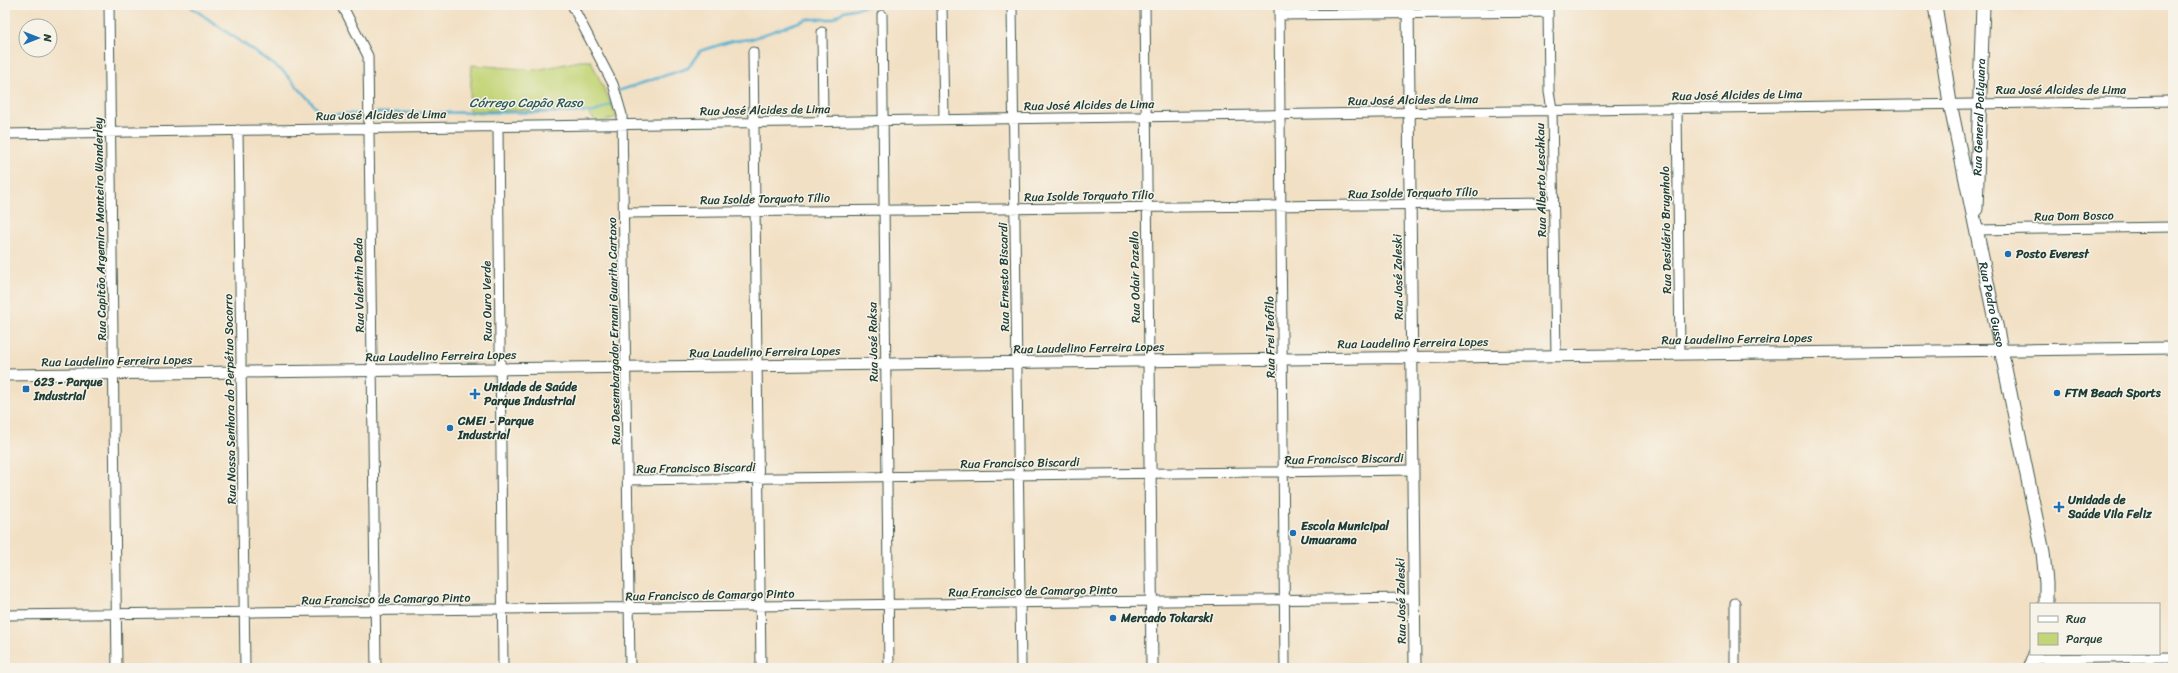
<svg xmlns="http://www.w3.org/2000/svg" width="2178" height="673" font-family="Sriracha,sans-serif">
	<rect width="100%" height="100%" fill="#f7f3e8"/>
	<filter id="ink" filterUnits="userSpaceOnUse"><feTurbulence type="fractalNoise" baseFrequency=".025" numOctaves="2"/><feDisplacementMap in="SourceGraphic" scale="8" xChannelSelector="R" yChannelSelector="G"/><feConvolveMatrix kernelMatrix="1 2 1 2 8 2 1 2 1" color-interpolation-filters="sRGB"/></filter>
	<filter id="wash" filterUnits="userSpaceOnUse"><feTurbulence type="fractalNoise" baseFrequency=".012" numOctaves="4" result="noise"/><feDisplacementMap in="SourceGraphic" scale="16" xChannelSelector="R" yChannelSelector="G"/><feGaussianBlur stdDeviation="0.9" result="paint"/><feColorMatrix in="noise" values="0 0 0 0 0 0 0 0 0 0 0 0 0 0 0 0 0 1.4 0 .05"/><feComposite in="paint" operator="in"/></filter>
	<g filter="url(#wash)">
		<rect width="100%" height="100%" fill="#f2e0c4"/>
		<path fill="#c3d578" stroke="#718956" d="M580 61H591L617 117 598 123 587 112 566 109 469 111 472 65 536 70Z"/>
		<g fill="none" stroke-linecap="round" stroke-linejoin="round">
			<path stroke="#52b0d0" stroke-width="2.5" d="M188 5 284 72 322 114H366
				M618 91 688 68 700 51 732 41 751 39 807 19H833L844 11 872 5
				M371 113 595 112 613 103 614 100"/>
		</g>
	</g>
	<g filter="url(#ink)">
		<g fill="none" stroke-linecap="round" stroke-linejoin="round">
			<defs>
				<path id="minor" d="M109 5 117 668
					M342 5 368 56 376 668
					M572 5 613 84 622 115 630 668
					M942 5 944 119
					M1012 5 1021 668
					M1145 5 1149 360
					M1279 5 1285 668
					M1548 5 1549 91 1552 109 1556 355
					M882 15 889 668
					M1279 15 1548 12
					M822 32 823 121
					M753 52 761 668
					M1677 108 1680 353
					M498 126 503 668
					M238 130 245 668
					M5 134 2173 101
					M624 213 1553 203
					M1976 230 2173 227
					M627 480 1413 470
					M1735 603V668
					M5 615 1414 598
					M2033 659 2173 657"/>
				<path id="tertiary" d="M1408 5 1415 668
					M1149 360 1152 668
					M5 375 2173 348"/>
				<g id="secondary">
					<path id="s1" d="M1935 5 1950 103 2043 552 2046 583V604"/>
					<path id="s2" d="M1976 209 1983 5"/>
					<path d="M2030 668 2035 654"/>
				</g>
			</defs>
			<use href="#minor" stroke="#3f554a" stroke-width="11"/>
			<use href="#tertiary" stroke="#3f554a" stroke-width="13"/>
			<use href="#secondary" stroke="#3f554a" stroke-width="15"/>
			<use href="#minor" stroke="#fff" stroke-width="9"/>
			<use href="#tertiary" stroke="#fff" stroke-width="11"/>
			<use href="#secondary" stroke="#fff" stroke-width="13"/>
		</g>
	</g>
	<g fill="#1f6fb2" stroke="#f7f3e8" stroke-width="1.5">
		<circle cx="2008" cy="254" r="4"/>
		<rect x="22" y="385" width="8" height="8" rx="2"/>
		<circle cx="2057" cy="393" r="4"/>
		<path d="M473 388h4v4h4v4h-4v4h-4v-4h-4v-4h4z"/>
		<circle cx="450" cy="428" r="4"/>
		<path d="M2057 501h4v4h4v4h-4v4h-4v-4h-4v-4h4z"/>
		<circle cx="1293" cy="533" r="4"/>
		<circle cx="1113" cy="618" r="4"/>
	</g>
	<g text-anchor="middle" stroke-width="3" stroke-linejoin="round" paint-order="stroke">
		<g font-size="12" fill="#1f3d34" stroke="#f7f3e8">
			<text x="2061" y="94">Rua José Alcides de Lima</text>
			<text transform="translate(1737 95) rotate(-1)" y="4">Rua José Alcides de Lima</text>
			<text transform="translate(1413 100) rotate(-1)" y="4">Rua José Alcides de Lima</text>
			<text transform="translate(1089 105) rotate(-1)" y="4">Rua José Alcides de Lima</text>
			<text transform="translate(765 110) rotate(-1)" y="4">Rua José Alcides de Lima</text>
			<text transform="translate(381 115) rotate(-1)" y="4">Rua José Alcides de Lima</text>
			<text dy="4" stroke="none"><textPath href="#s2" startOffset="92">Rua General Potiguara</textPath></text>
			<text transform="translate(1541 180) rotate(-91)" y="4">Rua Alberto Leschkau</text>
			<text transform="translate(1413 193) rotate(-1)" y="4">Rua Isolde Torquato Tílio</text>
			<text transform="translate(1089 196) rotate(-1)" y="4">Rua Isolde Torquato Tílio</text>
			<text transform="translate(765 199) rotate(-1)" y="4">Rua Isolde Torquato Tílio</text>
			<text transform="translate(2074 216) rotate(-1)" y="4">Rua Dom Bosco</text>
			<text transform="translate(100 229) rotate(-91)" y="4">Rua Capitão Argemiro Monteiro Wanderley</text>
			<text transform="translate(1666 230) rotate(-91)" y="4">Rua Desidério Brugnholo</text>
			<text transform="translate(1004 277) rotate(-91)" y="4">Rua Ernesto Biscardi</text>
			<text transform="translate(1135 277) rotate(-91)" y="4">Rua Odair Pazello</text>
			<text transform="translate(1398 277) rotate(-91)" y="4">Rua José Zaleski</text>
			<text transform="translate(359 285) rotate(-91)" y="4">Rua Valentin Deda</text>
			<text transform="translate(487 301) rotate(-91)" y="4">Rua Ouro Verde</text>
			<text dy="4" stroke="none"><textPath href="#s1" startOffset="305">Rua Pedro Gusso</textPath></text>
			<text transform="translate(614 331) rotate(-91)" y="4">Rua Desembargador Ernani Guarita Cartaxo</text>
			<text transform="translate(1270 337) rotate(-91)" y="4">Rua Frei Teófilo</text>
			<text transform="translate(1737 339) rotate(-1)" y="4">Rua Laudelino Ferreira Lopes</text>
			<text transform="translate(873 342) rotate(-91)" y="4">Rua José Raksa</text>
			<text transform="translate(1413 343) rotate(-1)" y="4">Rua Laudelino Ferreira Lopes</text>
			<text transform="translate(1089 348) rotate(-1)" y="4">Rua Laudelino Ferreira Lopes</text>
			<text transform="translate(765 352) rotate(-1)" y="4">Rua Laudelino Ferreira Lopes</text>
			<text transform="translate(441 356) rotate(-1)" y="4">Rua Laudelino Ferreira Lopes</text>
			<text transform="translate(117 361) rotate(-1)" y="4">Rua Laudelino Ferreira Lopes</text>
			<text transform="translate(230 399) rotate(-91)" y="4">Rua Nossa Senhora do Perpétuo Socorro</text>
			<text transform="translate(1344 459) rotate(-1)" y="4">Rua Francisco Biscardi</text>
			<text transform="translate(1020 463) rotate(-1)" y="4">Rua Francisco Biscardi</text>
			<text transform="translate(696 468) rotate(-1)" y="4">Rua Francisco Biscardi</text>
			<text transform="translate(1033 591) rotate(-1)" y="4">Rua Francisco de Camargo Pinto</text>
			<text transform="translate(710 595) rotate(-1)" y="4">Rua Francisco de Camargo Pinto</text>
			<text transform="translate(386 599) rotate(-1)" y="4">Rua Francisco de Camargo Pinto</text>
			<text transform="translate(1401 601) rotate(-91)" y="4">Rua José Zaleski</text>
		</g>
		<g font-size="12" font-weight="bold" fill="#1f3d34" stroke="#f7f3e8" text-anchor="start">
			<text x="2016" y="258">Posto Everest</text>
			<text x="34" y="386">623 - Parque<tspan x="34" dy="14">Industrial</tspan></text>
			<text x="484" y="391">Unidade de Saúde<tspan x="484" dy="14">Parque Industrial</tspan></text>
			<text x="2065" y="397">FTM Beach Sports</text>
			<text x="458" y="425">CMEI - Parque<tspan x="458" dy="14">Industrial</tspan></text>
			<text x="2068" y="504">Unidade de<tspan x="2068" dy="14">Saúde Vila Feliz</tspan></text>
			<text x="1301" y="530">Escola Municipal<tspan x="1301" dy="14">Umuarama</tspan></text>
			<text x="1121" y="622">Mercado Tokarski</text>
		</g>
		<g font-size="13" font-style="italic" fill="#2c5a5b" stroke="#f7f3e8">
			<text x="526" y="107">Córrego Capão Raso</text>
		</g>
	</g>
	<rect width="2178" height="673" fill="none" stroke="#f7f3e8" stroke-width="20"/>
	<rect x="2030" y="603" width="130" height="52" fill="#f7f3e8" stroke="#a1aaa0"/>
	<rect x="2038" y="616" width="20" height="6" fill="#ffffff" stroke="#a1aaa0"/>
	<text x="2066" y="623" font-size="12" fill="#1f3d34">Rua</text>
	<rect x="2038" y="633" width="20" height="12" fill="#c3d578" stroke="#a1aaa0"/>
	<text x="2066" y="643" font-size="12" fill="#1f3d34">Parque</text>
	<g transform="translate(38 38) rotate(90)"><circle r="19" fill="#f7f3e8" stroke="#a1aaa0"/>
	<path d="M0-3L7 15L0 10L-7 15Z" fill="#1f6fb2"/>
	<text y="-6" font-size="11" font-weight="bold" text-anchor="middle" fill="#1f3d34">N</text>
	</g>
</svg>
